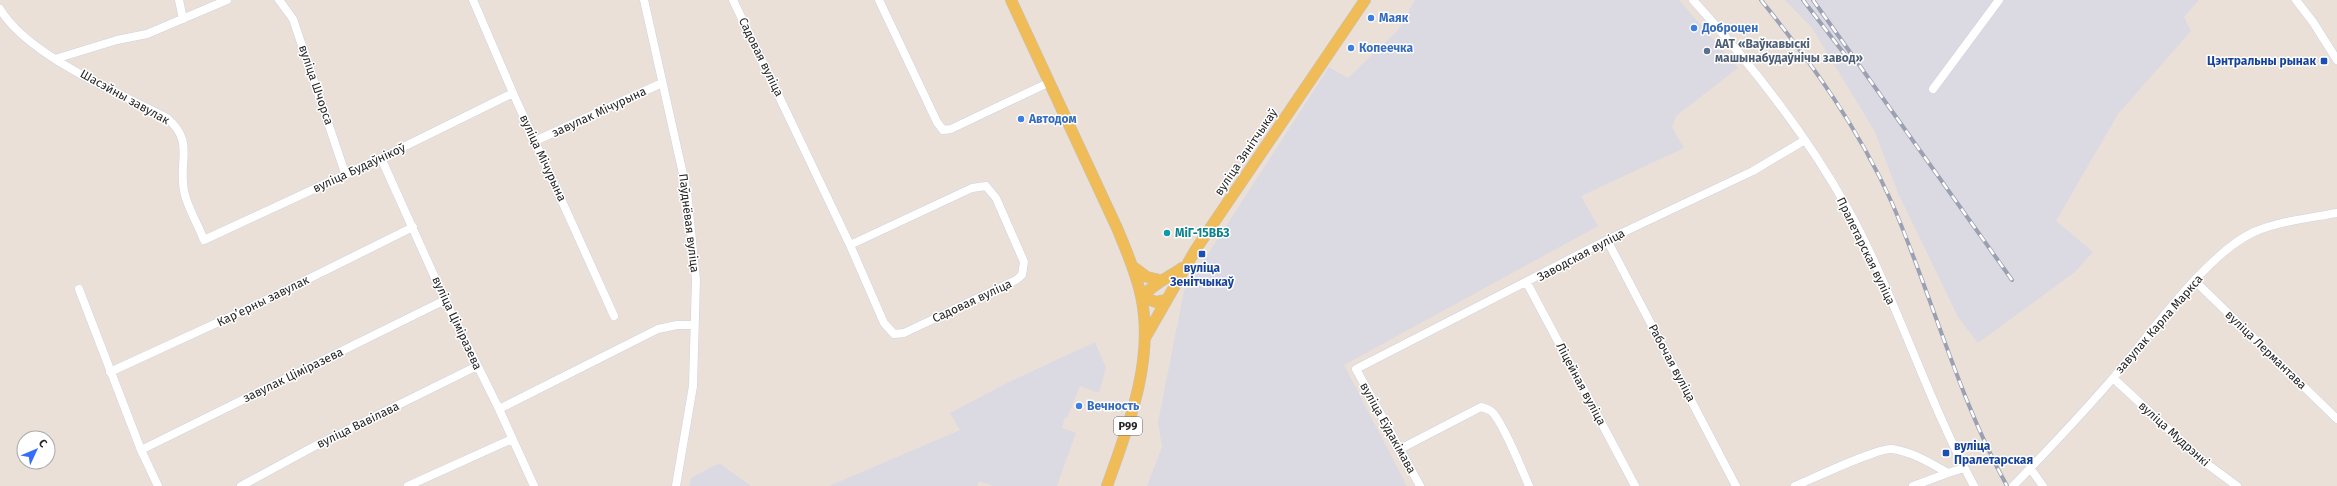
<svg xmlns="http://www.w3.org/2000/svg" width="2337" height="486" font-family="'Fira Sans',sans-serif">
	<rect width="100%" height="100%" fill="#eae0d8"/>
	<path fill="#dbd9e2" d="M1415 0H1679L1738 68 1676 116 1672 127 1684 148 1581 196 1598 226 1344 365 1407 486H1147L1162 447 1158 422 1184 291 1329 67 1348 78 1398 30Z
		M1785 0H2199L2184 17 2191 31 2118 114 2056 221 2093 252 2075 272 1978 343 1958 317 1898 193 1875 132 1812 28Z
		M1095 342 1106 368 1099 393 1080 386 1067 418 1065 417 1062 428 1076 433 1057 486H993L979 481 977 486H829L960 430 950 413 1009 382Z
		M720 464 751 486H689L691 478 715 465Z"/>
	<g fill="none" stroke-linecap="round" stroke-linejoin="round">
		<defs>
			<path id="minor" d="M179 0 183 19
				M279 0 293 19 345 173
				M473 0 513 93 614 316
				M644 0 687 192 696 280 693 386 676 486
				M733 0 850 245 972 188 986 186 996 198 1024 262 1022 275 1016 280 904 333 894 334 884 323 850 245
				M879 0 937 122 943 130 951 129 1050 82
				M1693 0C1752 65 1807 135 1849 211 1897 300 1926 397 1974 486
				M2296 0 2313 22 2337 60
				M0 9C28 56 119 93 167 118 195 142 178 160 184 191 187 207 198 224 204 240L381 158 513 93
				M55 59 117 40 147 34 227 0
				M1933 89 1999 0
				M535 141 662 83
				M381 158 445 300 499 409 534 486
				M1607 240 1736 486
				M2195 281 2337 419
				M1527 283 1635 486
				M79 289 141 450 158 486
				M110 372 260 303 413 227
				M2113 378 2203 461 2237 486
				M499 409 658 329 677 325H694
				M1400 449 1481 407C1485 408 1489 409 1492 412 1503 422 1522 470 1529 486
				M141 450 445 300
				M2030 468 2043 486
				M241 486 313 447 477 366
				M408 486 512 439
				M1420 486 1356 369 1607 240 1753 171 1805 140
				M1795 486C1812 479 1879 447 1892 449 1913 452 1930 463 1948 473L1964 468
				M1913 486 1948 473
				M2013 486C2047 451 2082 414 2114 377 2149 336 2207 253 2254 232 2280 221 2310 218 2337 213"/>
			<path id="major" d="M1011 0 1117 228C1126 250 1136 272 1141 296 1155 360 1128 427 1107 486
				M1132 266 1147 277 1160 280
				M1142 297C1154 283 1168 278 1182 268
				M1142 297 1156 302 1166 300
				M1145 338 1196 249 1365 0"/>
		</defs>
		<use href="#minor" stroke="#cdd3e0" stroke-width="9"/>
		<use href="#major" stroke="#c3c3c3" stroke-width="12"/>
		<use href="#minor" stroke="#fff" stroke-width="8"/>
		<use href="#major" stroke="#f0bc57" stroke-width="11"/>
		<defs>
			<path id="rail" d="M1761 0C1811 62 1859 129 1892 203 1932 296 1958 397 2007 486
				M1803 0 1846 56
				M1813 0 2012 280"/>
		</defs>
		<use href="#rail" stroke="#9ba1b2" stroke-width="4"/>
		<use href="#rail" stroke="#fff" stroke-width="2.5" stroke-dasharray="8" stroke-linecap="butt"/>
	</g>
	<g fill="#3f7fe0" stroke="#fff" stroke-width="1.5">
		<circle cx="1371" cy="18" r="4"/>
		<circle cx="1694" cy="28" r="4"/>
		<circle cx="1351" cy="48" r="4"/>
		<circle cx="1021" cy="119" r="4"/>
		<circle cx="1079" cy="406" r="4"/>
	</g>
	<circle fill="#5c6f8a" stroke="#fff" stroke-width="1.5" cx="1707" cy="51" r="4"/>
	<g fill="#1a4fb4" stroke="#fff" stroke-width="1.5">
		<rect x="2320" y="57" width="8" height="8" rx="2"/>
		<rect x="1198" y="250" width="8" height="8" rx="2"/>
		<rect x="1942" y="449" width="8" height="8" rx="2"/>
	</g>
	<circle fill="#0f9aa8" stroke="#fff" stroke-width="1.5" cx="1167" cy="233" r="4"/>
	<g text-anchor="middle" stroke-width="3" stroke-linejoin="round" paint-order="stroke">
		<rect fill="#fff" stroke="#686868" stroke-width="1" x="1114" y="417" width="28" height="18" rx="3"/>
		<g font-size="11" font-weight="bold" fill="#272727">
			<text x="1128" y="430">Р99</text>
		</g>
		<g font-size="12" font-weight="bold" fill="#366cbe" stroke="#fff" text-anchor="start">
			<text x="1379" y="22">Маяк</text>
			<text x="1702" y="32">Доброцен</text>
			<text x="1359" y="52">Копеечка</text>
			<text x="1029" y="123">Автодом</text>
			<text x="1087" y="410">Вечность</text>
		</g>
		<g font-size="12" font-weight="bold" fill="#4e5e75" stroke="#fff" text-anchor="start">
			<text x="1715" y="48">ААТ «Ваўкавыскі<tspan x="1715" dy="14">машынабудаўнічы завод»</tspan></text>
		</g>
		<g font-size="12" fill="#272727" stroke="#fff">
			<text transform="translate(761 57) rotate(64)" y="4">Садовая вуліца</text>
			<text transform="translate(316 85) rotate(71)" y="4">вуліца Шчорса</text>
			<text transform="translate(125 97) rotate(29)" y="4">Шасэйны завулак</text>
			<text transform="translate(599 112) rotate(-25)" y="4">завулак Мічурына</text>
			<text transform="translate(1246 152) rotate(-56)" y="4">вуліца Зянітчыкаў</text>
			<text transform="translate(543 158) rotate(65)" y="4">вуліца Мічурына</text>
			<text transform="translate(359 168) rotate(-25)" y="4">вуліца Будаўнікоў</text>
			<text transform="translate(689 223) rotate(83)" y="4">Паўднёвая вуліца</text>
			<text transform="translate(1866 251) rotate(64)" y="4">Пралетарская вуліца</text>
			<text transform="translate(1581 255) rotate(-28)" y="4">Заводская вуліца</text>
			<text transform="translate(263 301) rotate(-26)" y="4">Карʼерны завулак</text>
			<text transform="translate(972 301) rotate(-25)" y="4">Садовая вуліца</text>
			<text transform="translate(457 323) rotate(65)" y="4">вуліца Ціміразева</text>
			<text transform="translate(2159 324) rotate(-49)" y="4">завулак Карла Маркса</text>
			<text transform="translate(2266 350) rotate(44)" y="4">вуліца Лермантава</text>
			<text transform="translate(1672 363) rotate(62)" y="4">Рабочая вуліца</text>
			<text transform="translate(293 375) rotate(-26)" y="4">завулак Ціміразева</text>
			<text transform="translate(1581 384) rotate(62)" y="4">Ліцейная вуліца</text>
			<text transform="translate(358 425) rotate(-26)" y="4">вуліца Вавілава</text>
			<text transform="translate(1388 428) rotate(61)" y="4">вуліца Еўдакімава</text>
			<text transform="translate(2174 434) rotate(42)" y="4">вуліца Мудрэнкі</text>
		</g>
		<g font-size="12" font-weight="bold" fill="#164399" stroke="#fff" text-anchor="end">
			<text x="2316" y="65">Цэнтральны рынак</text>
			<text x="1202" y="272" text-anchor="middle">вуліца<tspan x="1202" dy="14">Зенітчыкаў</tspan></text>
			<text x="1954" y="450" text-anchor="start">вуліца<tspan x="1954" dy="14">Пралетарская</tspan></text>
		</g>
		<g font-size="12" font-weight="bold" fill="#0d838f" stroke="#fff" text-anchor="start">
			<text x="1175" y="237">МіГ-15ВБЗ</text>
		</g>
	</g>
	<g transform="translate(36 450) rotate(46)"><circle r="19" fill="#ffffff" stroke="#a9a9a9"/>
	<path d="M0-3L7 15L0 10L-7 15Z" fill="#366ef9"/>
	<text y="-6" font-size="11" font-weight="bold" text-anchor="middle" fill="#272727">С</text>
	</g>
</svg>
